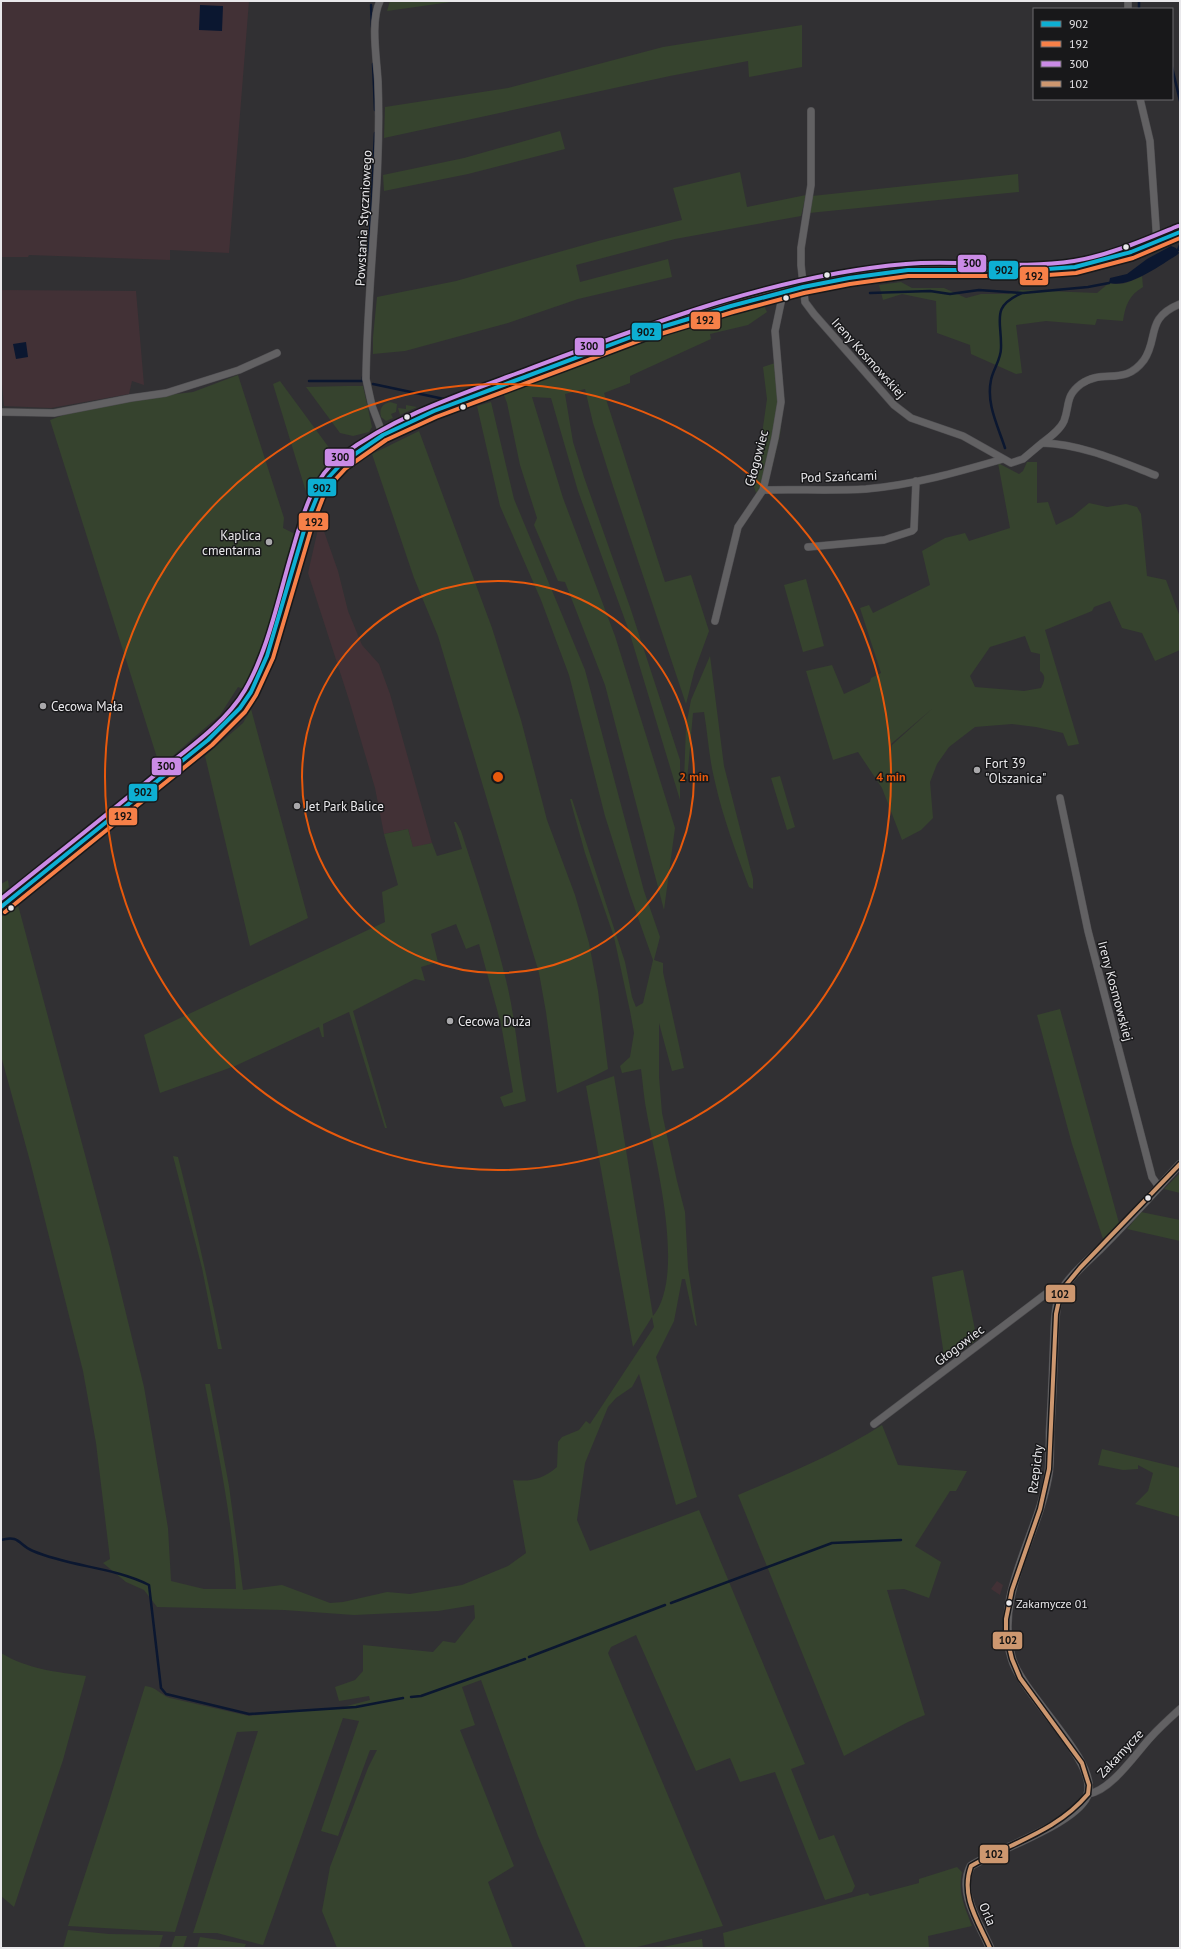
<svg xmlns="http://www.w3.org/2000/svg" width="1181" height="1949" font-family="'PT Sans',sans-serif">
	<rect width="100%" height="100%" fill="#313033"/>
	<path fill="#423136" d="M1 1H249L229 253 170 250V260L29 255 28 257H1Z
		M1 290 136 291 144 385 132 381 129 394 51 408 4 406 1 374Z
		M320 520 338 571 348 611 362 645 379 664 390 694 432 843 413 848 408 829 384 834 375 788 349 700 308 573Z
		M997 1581 1003 1585 1000 1595 991 1589Z"/>
	<path fill="#36432e" fill-rule="evenodd" d="M390 1H458L387 11Z
		M802 25V67L749 77 748 61 670 76 384 138 385 107 508 88 663 47Z
		M560 131 565 149 468 174 384 191 383 175 464 158Z
		M740 172 747 207 806 195 801 216 675 239 576 265 580 282 668 259 672 277 578 299 508 323 405 351 373 354V337L377 297 456 281 598 241 682 220 673 188Z
		M1018 174 1019 192 809 213 812 196Z
		M1142 276 1143 287C1129 295 1125 306 1123 321L1097 319 1095 325 1046 321 1016 325 1022 373 1016 374 971 354 970 345 937 333 936 301 902 294 883 300 879 285 901 282 912 288H944L966 298 981 294H1008L1021 290 1097 293 1109 283C1122 286 1130 282 1142 276Z
		M763 304 767 312 748 325 710 334 711 339 630 376V383L604 393 665 582 691 575 709 631 694 672 686 704 613 486 593 423 585 389 565 394 573 442 584 477 630 607 680 760V800L629 631 578 491 551 398 532 397 563 498 615 636 675 828 664 910 605 685 565 582 558 581 534 525 537 518 520 465 507 403 502 390 589 359 646 336 705 317Z
		M775 363 784 398 780 435 767 488 756 493 751 477 762 434 767 399 763 367Z
		M238 375 284 518 283 528 297 535 276 611 243 689 238 687 220 715 160 767 50 420 66 414 135 399 193 392Z
		M280 381 330 449 322 474 307 495 273 384Z
		M347 386H363L372 427 369 432 353 436 340 433 306 387Z
		M390 402 397 404 396 412 391 414 393 418 386 421 381 417C379 409 382 404 390 402Z
		M491 402 514 499 585 670 644 891 660 937 654 960 663 963V972L684 1068 672 1071 659 1023V1077L662 1113 677 1181 685 1212 688 1268 697 1326 695 1325 685 1279H682L674 1321 656 1357 697 1497 676 1505 639 1374 632 1387 616 1398 608 1407 585 1463 577 1520 590 1551 699 1510 805 1764 791 1769 819 1840 834 1835 855 1886 852 1892 825 1900 775 1772 740 1782 730 1758 696 1771 636 1635 611 1647 608 1653 723 1926 633 1948H586L538 1836 481 1680 462 1687 475 1725 460 1730 514 1866 488 1882 513 1948H337L322 1911 330 1867 368 1768 377 1750H370L338 1836 321 1831 359 1721 343 1718 263 1945 217 1933H193L258 1731 237 1732 175 1932 68 1926 107 1808 145 1686C157 1687 159 1694 170 1698L249 1716 343 1707 370 1700 369 1696 339 1701 335 1687 355 1680 363 1671V1645L433 1652 443 1641 455 1643 475 1618 474 1605 438 1611 354 1615 284 1610 157 1607 144 1590 126 1582 103 1563 110 1559 96 1443 83 1371 30 1161 1 1056V917L18 905 110 1248 144 1387 168 1528 171 1581 204 1589H236C233 1520 218 1452 205 1384H210L229 1486 243 1590 282 1585 330 1603 343 1602 387 1592 410 1594 462 1585 508 1566 526 1553 513 1480C531 1482 543 1479 557 1467L558 1442 562 1437 579 1430 586 1421 590 1424 654 1327 652 1317 633 1347 586 1086 614 1076 653 1316C686 1276 656 1163 647 1114 644 1100 643 1084 641 1069L622 1073 620 1066 630 1057 634 1033 630 1011 614 937 585 853 570 799H572L625 962 632 997 636 1007 643 1003 653 960 630 895 605 816 569 675 541 600 500 506 477 406Z
		M406 405 417 407 400 415 398 408 406 409Z
		M419 431 492 628 521 720 547 820 575 895 589 943 598 991 608 1069 586 1080 557 1093 546 1012 539 973 438 636 414 578 372 454Z
		M1027 462H1037V503L1048 502 1056 525 1072 517 1089 503 1107 507 1126 504 1137 507 1141 514 1147 576 1166 580 1180 617V650L1155 661 1142 633 1122 628 1110 601 1094 607 1092 611 1045 630 1079 744 1068 746 1063 733 1036 727 1012 724 975 727 949 747 937 764 930 782 933 818 921 830 902 840 882 788 858 752 833 760 806 671 832 665 844 694 870 682 871 678 881 673 860 608 869 605 873 613 930 585 922 551 945 538 965 533 969 541 1010 528 998 463 1019 474 1023 471ZM1025 636 1031 652 1040 654V671C1047 676 1044 682 1041 688L1024 691 975 687 970 676 990 647ZM933 708 892 745 889 760 891 744Z
		M806 579 824 646 803 652 784 585Z
		M710 656 724 766 753 879V889L749 887C736 852 723 818 715 782 709 759 708 735 704 712L693 713 687 781H684L686 727 691 700Z
		M251 709 308 918 250 946 205 756 243 723Z
		M780 776 795 827 787 830 771 778Z
		M454 822H456L461 831C477 880 494 930 506 980 516 1020 518 1061 526 1101L504 1107 500 1097 513 1092 501 1024 479 944 466 949 456 924 431 934 438 962 421 967 425 981 415 979 353 1011 387 1128H385L349 1012 323 1024 324 1037H322L319 1027 235 1066 160 1093 144 1035 385 922 382 892 398 885 384 834 408 829 413 847 432 843 437 856 462 849Z
		M8 880 9 887 1 894V884Z
		M1060 1009 1119 1223 1103 1239 1072 1144 1037 1015Z
		M173 1156 178 1157C194 1220 209 1284 222 1349H218L202 1268Z
		M1180 1173V1193L1164 1189Z
		M1141 1212 1180 1220V1241L1127 1229Z
		M963 1270 977 1340 945 1362 932 1277Z
		M882 1425 898 1465 967 1471 956 1491H950L915 1546 941 1562 929 1598 904 1589 887 1590 925 1715 908 1722 844 1756 738 1495C787 1474 837 1454 882 1425Z
		M1102 1449 1180 1468V1517L1135 1504 1148 1491 1153 1473 1138 1465V1469L1123 1470 1098 1465Z
		M1 1653C27 1669 56 1672 86 1676L63 1760 14 1907 1 1896Z
		M957 1867 962 1872C958 1894 964 1905 972 1926L928 1936 929 1948H725L723 1933 868 1893 870 1896 919 1883V1879Z
		M68 1930 109 1934 163 1935 159 1948H63Z
		M175 1936H187L183 1948H171Z
		M200 1937 246 1944 244 1948H197Z
		M702 1939 703 1948H658Z"/>
	<path fill="#0b1730" d="M200 5 223 6 222 31 199 30Z
		M1171 246 1176 248 1179 253 1177 255C1159 266 1130 288 1109 283L1110 278 1127 274 1147 259Z
		M26 342 28 357 16 359 13 344Z"/>
	<g fill="none" stroke-linecap="round" stroke-linejoin="round">
		<path stroke="#0b1730" stroke-width="2.5" d="M1139 1V9
			M371 5 372 27
			M373 64 375 110
			M1172 67 1180 101
			M1178 250 1180 245
			M369 254 375 133
			M870 293 930 291 950 294 979 290 1023 293 1088 287 1109 283
			M309 381H363V377
			M373 384 444 399
			M1005 448C998 426 986 404 991 380 993 369 1001 360 1001 348 1002 320 990 307 1022 293
			M1 1540C20 1534 19 1546 33 1551 71 1567 113 1567 149 1585L161 1688 166 1694 249 1714 356 1707 403 1698
			M671 1603 832 1543 901 1540
			M529 1657 665 1605
			M411 1697 421 1696 525 1659"/>
		<defs>
			<path id="minor" d="M380 1C370 21 377 60 378 82 382 181 367 280 366 379L372 406 383 435
				M1128 1V9
				M1140 99 1150 141 1157 242
				M811 111V185L801 248V265L805 302 814 314 894 405 911 418 963 436 1011 463 1023 459 1042 443C1081 444 1119 461 1155 475
				M1 412 54 413 131 398 166 393 239 370 277 353
				M1042 443C1050 437 1060 430 1064 421 1070 405 1065 396 1081 384 1103 368 1124 387 1144 360 1159 338 1145 318 1180 304
				M763 490C797 489 832 491 866 489 913 485 958 472 1003 459
				M808 547 884 540 912 531 914 529 916 481
				M715 621 738 527 763 490 775 438 781 402 775 331 783 293
				M1060 798 1088 931 1152 1177 1159 1187
				M874 1424 1043 1296 1047 1293 1061 1291
				M1088 1794C1111 1791 1136 1753 1151 1737 1160 1727 1170 1718 1180 1709"/>
			<path id="tertiary" d="M1 907 208 740 240 708 251 692 267 656 306 524 319 492 328 478 342 463 383 435 434 411 642 333 731 306 803 287 849 278 908 270H1034L1075 267 1131 252 1180 232
				M990 1948C980 1924 957 1892 971 1866 997 1849 1081 1822 1088 1793 1097 1760 1022 1694 1012 1659 992 1594 1041 1533 1049 1470 1050 1457 1050 1444 1050 1432 1052 1403 1053 1375 1054 1347 1055 1330 1054 1308 1061 1292 1069 1276 1089 1260 1101 1248 1128 1221 1154 1192 1180 1164"/>
		</defs>
		<use href="#minor" stroke="#4f4e51" stroke-width="8"/>
		<use href="#tertiary" stroke="#4f4e51" stroke-width="9"/>
		<use href="#minor" stroke="#626163" stroke-width="7"/>
		<use href="#tertiary" stroke="#626163" stroke-width="8"/>
		<defs>
			<path id="bus-1" d="M1 907 208 740 240 708 251 692 267 656 306 524 319 492 328 478 342 463 383 435 434 411 642 333 731 306 803 287 849 278 908 270H1034L1075 267 1131 252 1180 232"/>
			<path id="bus-2" d="M5 912 212 745 245 712 256 695 273 658 312 526 324 495 333 482 346 468 386 440 436 417 644 339 733 312 804 293 850 284 908 276H1034L1076 273 1133 258 1180 238"/>
			<path id="bus-3" d="M1 899C52 858 104 817 155 775 185 751 225 724 245 690 268 651 279 595 292 552 302 518 311 479 341 456 396 415 462 394 526 370 647 325 775 275 906 264 961 259 1018 270 1074 261 1110 255 1144 240 1178 226"/>
			<path id="bus-4" d="M1088 1794 1089 1785 1082 1763 1020 1678 1012 1659 1006 1634V1619L1012 1590 1040 1509 1049 1469 1056 1314 1061 1291 1080 1268 1180 1164
				M990 1948C978 1921 960 1896 971 1866 1012 1842 1056 1832 1088 1794"/>
		</defs>
		<use href="#bus-1" stroke="#18181a" stroke-width="7"/>
		<use href="#bus-2" stroke="#18181a" stroke-width="7"/>
		<use href="#bus-3" stroke="#18181a" stroke-width="7"/>
		<use href="#bus-4" stroke="#18181a" stroke-width="7"/>
		<use href="#bus-1" stroke="#0dafd3" stroke-width="4"/>
		<use href="#bus-2" stroke="#f78048" stroke-width="4"/>
		<use href="#bus-3" stroke="#ca8be6" stroke-width="4"/>
		<use href="#bus-4" stroke="#cd976f" stroke-width="4"/>
	</g>
	<g fill="none" stroke="#e8590c" stroke-width="2">
		<circle cx="498" cy="777" r="196"/>
		<circle cx="498" cy="777" r="393"/>
	</g>
	<g fill="#e9e8eb" stroke="#18181a" stroke-width="1.5">
		<circle cx="1126" cy="247" r="3.5"/>
		<circle cx="827" cy="275" r="3.5"/>
		<circle cx="786" cy="298" r="3.5"/>
		<circle cx="463" cy="407" r="3.5"/>
		<circle cx="407" cy="417" r="3.5"/>
		<circle cx="11" cy="908" r="3.5"/>
		<circle cx="1148" cy="1198" r="3.5"/>
		<circle cx="1009" cy="1603" r="3.5"/>
	</g>
	<g fill="#a9a8ab" stroke="#18181a" stroke-width="1.5">
		<circle cx="269" cy="542" r="4"/>
		<circle cx="43" cy="706" r="4"/>
		<circle cx="977" cy="770" r="4"/>
		<circle cx="297" cy="806" r="4"/>
		<circle cx="450" cy="1021" r="4"/>
	</g>
	<g text-anchor="middle" stroke-width="3" stroke-linejoin="round" paint-order="stroke">
		<g font-size="12" fill="#e9e8eb" stroke="#18181a" text-anchor="start">
			<text x="1016" y="1608">Zakamycze 01</text>
		</g>
		<g font-size="13" fill="#e9e8eb" stroke="#18181a">
			<text transform="translate(363 218) rotate(-87)" y="5">Powstania Styczniowego</text>
			<text transform="translate(869 358) rotate(48)" y="5">Ireny Kosmowskiej</text>
			<text transform="translate(756 458) rotate(-75)" y="5">Głogowiec</text>
			<text transform="translate(839 476) rotate(-2)" y="5">Pod Szańcami</text>
			<text transform="translate(1116 991) rotate(75)" y="5">Ireny Kosmowskiej</text>
			<text transform="translate(959 1345) rotate(-37)" y="5">Głogowiec</text>
			<text transform="translate(1035 1469) rotate(-83)" y="5">Rzepichy</text>
			<text transform="translate(1120 1753) rotate(-47)" y="5">Zakamycze</text>
			<text transform="translate(988 1914) rotate(67)" y="5">Orla</text>
		</g>
		<g font-size="13" fill="#e9e8eb" stroke="#18181a" text-anchor="start">
			<text x="261" y="540" text-anchor="end">Kaplica<tspan x="261" dy="15">cmentarna</tspan></text>
			<text x="51" y="711">Cecowa Mała</text>
			<text x="985" y="768">Fort 39<tspan x="985" dy="15">"Olszanica"</tspan></text>
			<text x="305" y="811">Jet Park Balice</text>
			<text x="458" y="1026">Cecowa Duża</text>
		</g>
	</g>
	<circle cx="498" cy="777" r="6" fill="#e8590c" stroke="#18181a" stroke-width="2"/>
	<g font-size="12" text-anchor="middle" font-weight="bold" fill="#e8590c" stroke="#18181a" stroke-width="3" stroke-linejoin="round" paint-order="stroke">
		<text x="694" y="781">2 min</text>
		<text x="891" y="781">4 min</text>
	</g>
	<g stroke="#18181a" stroke-width="1.5">
		<rect x="957" y="254" width="30" height="19" rx="4" fill="#ca8be6"/>
		<rect x="988" y="260" width="31" height="20" rx="4" fill="#0dafd3"/>
		<rect x="1019" y="266" width="30" height="20" rx="4" fill="#f78048"/>
		<rect x="690" y="311" width="31" height="19" rx="4" fill="#f78048"/>
		<rect x="631" y="322" width="31" height="19" rx="4" fill="#0dafd3"/>
		<rect x="574" y="337" width="31" height="19" rx="4" fill="#ca8be6"/>
		<rect x="324" y="448" width="31" height="19" rx="4" fill="#ca8be6"/>
		<rect x="307" y="478" width="30" height="19" rx="4" fill="#0dafd3"/>
		<rect x="298" y="512" width="31" height="19" rx="4" fill="#f78048"/>
		<rect x="151" y="757" width="31" height="19" rx="4" fill="#ca8be6"/>
		<rect x="128" y="783" width="30" height="19" rx="4" fill="#0dafd3"/>
		<rect x="108" y="807" width="30" height="19" rx="4" fill="#f78048"/>
		<rect x="1045" y="1284" width="31" height="19" rx="4" fill="#cd976f"/>
		<rect x="992" y="1631" width="31" height="19" rx="4" fill="#cd976f"/>
		<rect x="979" y="1844" width="30" height="20" rx="4" fill="#cd976f"/>
	</g>
	<g font-size="11" text-anchor="middle" font-weight="bold" fill="#111">
		<text x="972" y="267">300</text>
		<text x="1004" y="274">902</text>
		<text x="1034" y="280">192</text>
		<text x="705" y="324">192</text>
		<text x="646" y="336">902</text>
		<text x="589" y="350">300</text>
		<text x="340" y="461">300</text>
		<text x="322" y="492">902</text>
		<text x="314" y="526">192</text>
		<text x="166" y="770">300</text>
		<text x="143" y="796">902</text>
		<text x="123" y="820">192</text>
		<text x="1060" y="1298">102</text>
		<text x="1008" y="1644">102</text>
		<text x="994" y="1858">102</text>
	</g>
	<rect width="1181" height="1949" fill="none" stroke="#e9e8eb" stroke-width="4"/>
	<rect x="1033" y="8" width="140" height="92" fill="#18181a" stroke="#6c6b6e"/>
	<rect x="1041" y="21" width="20" height="6" fill="#0dafd3" stroke="#6c6b6e"/>
	<text x="1069" y="28" font-size="12" fill="#e9e8eb">902</text>
	<rect x="1041" y="41" width="20" height="6" fill="#f78048" stroke="#6c6b6e"/>
	<text x="1069" y="48" font-size="12" fill="#e9e8eb">192</text>
	<rect x="1041" y="61" width="20" height="6" fill="#ca8be6" stroke="#6c6b6e"/>
	<text x="1069" y="68" font-size="12" fill="#e9e8eb">300</text>
	<rect x="1041" y="81" width="20" height="6" fill="#cd976f" stroke="#6c6b6e"/>
	<text x="1069" y="88" font-size="12" fill="#e9e8eb">102</text>
</svg>
